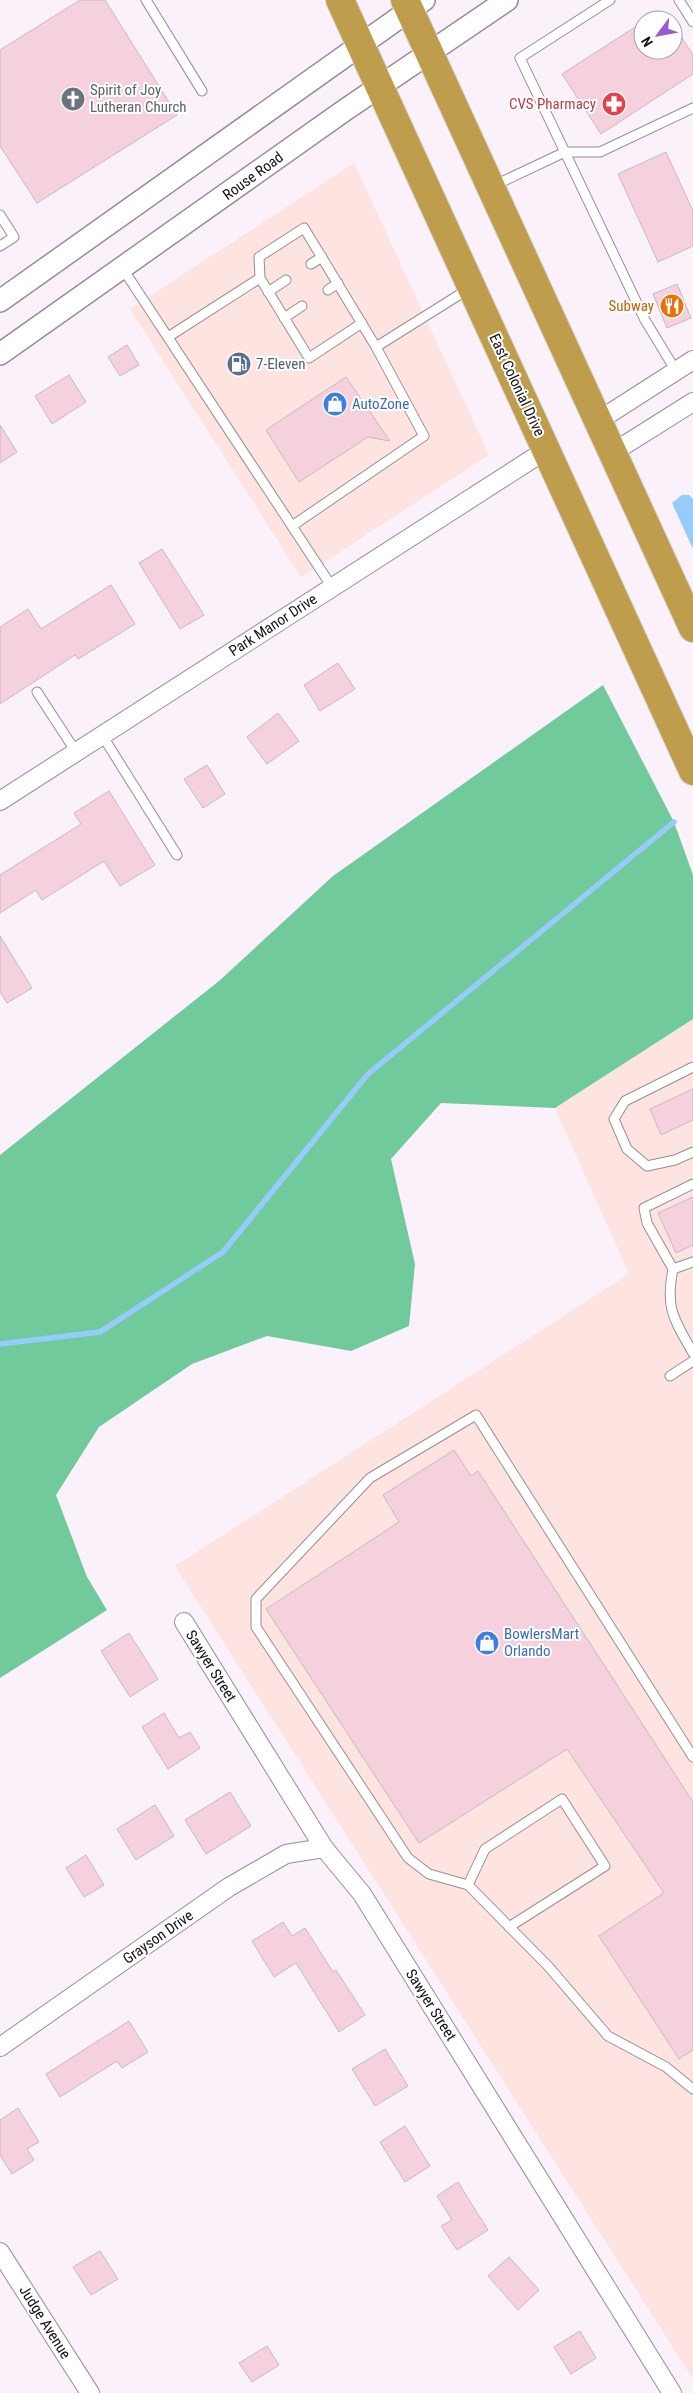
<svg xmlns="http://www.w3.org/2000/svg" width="693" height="2393" font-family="'Roboto Condensed',sans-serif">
	<rect width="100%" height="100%" fill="#fbf1fa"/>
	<path fill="#fee4e0" d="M354 163 489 455 301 577 130 309Z
		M693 1019V2379L175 1566 629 1274 555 1108Z"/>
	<path fill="#71ca9c" d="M603 685 674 822 693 875V1019L555 1108 441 1103 391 1159 415 1264 409 1326 351 1351 267 1336 192 1364 99 1427 56 1495 87 1577 107 1610 0 1678V1155L219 981 333 876Z"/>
	<path fill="#96ccfb" d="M682 495H689L693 499V549L672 503Z"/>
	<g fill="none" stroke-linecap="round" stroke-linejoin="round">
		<path stroke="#96ccfb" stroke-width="5.5" d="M0 1344 100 1332 223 1252 368 1074 674 822"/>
	</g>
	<path fill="#f5d1dd" stroke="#c8babe" d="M80 0H105L177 115 37 203 0 146V50Z
		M643 22V50H673V24L693 55V74L601 134 562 74Z
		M666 152 693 211V246L658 262 618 174Z
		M677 284 691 318 667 328 653 294Z
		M127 345 139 365 120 376 108 357Z
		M69 375 86 402 52 424 35 396Z
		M346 377 390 441 368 437 299 482 266 430Z
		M0 425 17 452 0 463Z
		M162 549 204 615 180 629 139 563Z
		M111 585 135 624 78 659 75 655 0 704V627L28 609 41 629Z
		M338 663 355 689 320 711 304 685Z
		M278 713 299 741 267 764 247 737Z
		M207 765 225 794 203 808 184 779Z
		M109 791 155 865 120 886 104 861 42 900 36 890 0 913V875L81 824 74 813Z
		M0 936 32 988 7 1003 0 992Z
		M693 1089V1120L661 1135 650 1109Z
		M693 1197V1245L676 1253 658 1213Z
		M454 1450 471 1476 478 1471 693 1802V2050L679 2059 599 1936 664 1893 567 1749 419 1843 266 1609 399 1522 383 1495Z
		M129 1633 158 1679 130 1697 101 1651Z
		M164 1713 179 1738 190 1732 200 1748 168 1769 142 1727Z
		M230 1792 251 1826 206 1854 185 1820Z
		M155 1805 174 1836 136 1860 117 1829Z
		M86 1855 104 1885 84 1897 66 1868Z
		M283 1922 292 1936 305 1928 333 1972 336 1970 365 2015 339 2032 296 1963 274 1977 252 1941Z
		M129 2021 148 2052 122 2068 117 2061 60 2097 46 2074Z
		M385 2049 408 2086 375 2106 352 2069Z
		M18 2108 39 2142 27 2149 34 2160 12 2174 0 2155V2120Z
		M405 2126 430 2166 405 2182 380 2142Z
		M458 2182 488 2230 457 2250 441 2226 452 2220 437 2196Z
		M100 2251 118 2279 91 2295 73 2267Z
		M509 2257 539 2290 518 2310 488 2276Z
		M580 2331 596 2358 571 2374 554 2347Z
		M267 2346 279 2365 252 2382 239 2363Z"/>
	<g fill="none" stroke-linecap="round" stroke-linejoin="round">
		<defs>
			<path id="service" d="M146 0 202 91
				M610 0 520 58 645 320 676 371
				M679 0 693 22
				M493 186 565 152H600L693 108
				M0 215 14 237 0 246
				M311 264 322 257
				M123 269 332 587
				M260 278 309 358 362 323
				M328 290 338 283
				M268 292 286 280
				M284 318 302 306
				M168 337 260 278 259 257 304 228 376 347
				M292 526 424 436 376 347 470 288
				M37 692 76 752
				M102 735 177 855
				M693 1067 625 1101 614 1119 627 1149 647 1166 675 1160 693 1152
				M693 1184 644 1208 647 1223 673 1269 693 1262
				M673 1269C665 1309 674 1319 693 1353
				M670 1376 693 1361
				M693 1757 476 1415 370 1478 256 1599V1627L408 1858 429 1874 468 1885 548 1966 608 2036 666 2067 693 2089
				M468 1885 485 1849 562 1799 605 1866 509 1927"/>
			<path id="minor" d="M598 421 693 360
				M612 453 693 402
				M0 801 546 450
				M184 1622 324 1848 362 1894 672 2393
				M0 2047 229 1887 286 1854 324 1848
				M0 2252 90 2393"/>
			<path id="tertiary" d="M0 301 424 0
				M0 354 345 110 507 0"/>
			<path id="trunk" d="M340 0 693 771
				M405 0 693 628"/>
		</defs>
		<use href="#service" stroke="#978d96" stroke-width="11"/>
		<use href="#minor" stroke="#978d96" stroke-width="20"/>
		<use href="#tertiary" stroke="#978d96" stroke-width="24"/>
		<use href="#trunk" stroke="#d5d4d5" stroke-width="30"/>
		<use href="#service" stroke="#fff" stroke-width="9"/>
		<use href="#minor" stroke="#fff" stroke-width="18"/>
		<use href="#tertiary" stroke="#fff" stroke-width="21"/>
		<use href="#trunk" stroke="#be9e4c" stroke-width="28"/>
	</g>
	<defs>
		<symbol id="church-disc" viewBox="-11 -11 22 22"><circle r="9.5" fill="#6b7280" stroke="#fff"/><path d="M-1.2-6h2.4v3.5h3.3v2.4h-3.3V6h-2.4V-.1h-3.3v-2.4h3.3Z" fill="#fff"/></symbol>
		<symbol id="pharmacy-disc" viewBox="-11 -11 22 22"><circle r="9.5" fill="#e0444e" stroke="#fff"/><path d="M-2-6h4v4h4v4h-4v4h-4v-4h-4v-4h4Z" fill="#fff"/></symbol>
		<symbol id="restaurant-disc" viewBox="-11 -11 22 22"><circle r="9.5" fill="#e8710a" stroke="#fff"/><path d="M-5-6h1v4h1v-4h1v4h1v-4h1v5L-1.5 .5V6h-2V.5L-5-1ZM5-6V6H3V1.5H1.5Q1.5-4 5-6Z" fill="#fff"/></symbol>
		<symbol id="fuel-disc" viewBox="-11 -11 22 22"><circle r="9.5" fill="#5c6f8a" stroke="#fff"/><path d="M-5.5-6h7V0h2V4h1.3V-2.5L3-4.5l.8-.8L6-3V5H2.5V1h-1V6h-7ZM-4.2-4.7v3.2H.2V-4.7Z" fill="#fff"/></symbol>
		<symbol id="shop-disc" viewBox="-11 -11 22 22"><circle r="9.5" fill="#3f7fe0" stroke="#fff"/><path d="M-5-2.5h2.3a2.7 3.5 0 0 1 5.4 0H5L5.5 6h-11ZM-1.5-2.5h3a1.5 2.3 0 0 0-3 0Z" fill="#fff"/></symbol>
	</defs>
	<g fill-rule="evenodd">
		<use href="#church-disc" x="59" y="85" width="28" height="28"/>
		<use href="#pharmacy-disc" x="600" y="90" width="28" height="28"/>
		<use href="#restaurant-disc" x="658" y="292" width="28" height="28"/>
		<use href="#fuel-disc" x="225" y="350" width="28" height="28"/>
		<use href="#shop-disc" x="321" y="390" width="28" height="28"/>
		<use href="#shop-disc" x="473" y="1629" width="28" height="28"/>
	</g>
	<g text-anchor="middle" stroke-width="4" stroke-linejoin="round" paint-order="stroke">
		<g font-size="15" fill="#5b616d" stroke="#fff" text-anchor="start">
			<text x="90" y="95">Spirit of Joy<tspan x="90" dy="17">Lutheran Church</tspan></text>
		</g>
		<g font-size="15" fill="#be3a42" stroke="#fff" text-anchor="end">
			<text x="596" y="109">CVS Pharmacy</text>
		</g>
		<g font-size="15" fill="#141114" stroke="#fff">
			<text transform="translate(253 176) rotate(-36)" y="5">Rouse Road</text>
			<text transform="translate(517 385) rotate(65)" y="5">East Colonial Drive</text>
			<text transform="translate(273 625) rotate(-33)" y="5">Park Manor Drive</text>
			<text transform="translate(211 1666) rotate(58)" y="5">Sawyer Street</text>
			<text transform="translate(158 1937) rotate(-35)" y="5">Grayson Drive</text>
			<text transform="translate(431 2005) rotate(58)" y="5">Sawyer Street</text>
			<text transform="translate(45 2322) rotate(58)" y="5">Judge Avenue</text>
		</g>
		<g font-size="15" fill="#c56008" stroke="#fff" text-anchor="end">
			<text x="654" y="311">Subway</text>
		</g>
		<g font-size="15" fill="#4e5e75" stroke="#fff" text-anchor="start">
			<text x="256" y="369">7-Eleven</text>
		</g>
		<g font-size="15" fill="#366cbe" stroke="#fff" text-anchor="start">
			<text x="352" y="409">AutoZone</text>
			<text x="504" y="1639">BowlersMart<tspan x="504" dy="17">Orlando</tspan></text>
		</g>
	</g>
	<g transform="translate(658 35) rotate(238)"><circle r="24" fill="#ffffff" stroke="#a1a0a1"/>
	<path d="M0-4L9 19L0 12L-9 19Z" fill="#985bd2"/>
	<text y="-8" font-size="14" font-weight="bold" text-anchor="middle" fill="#141114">N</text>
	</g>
</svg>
